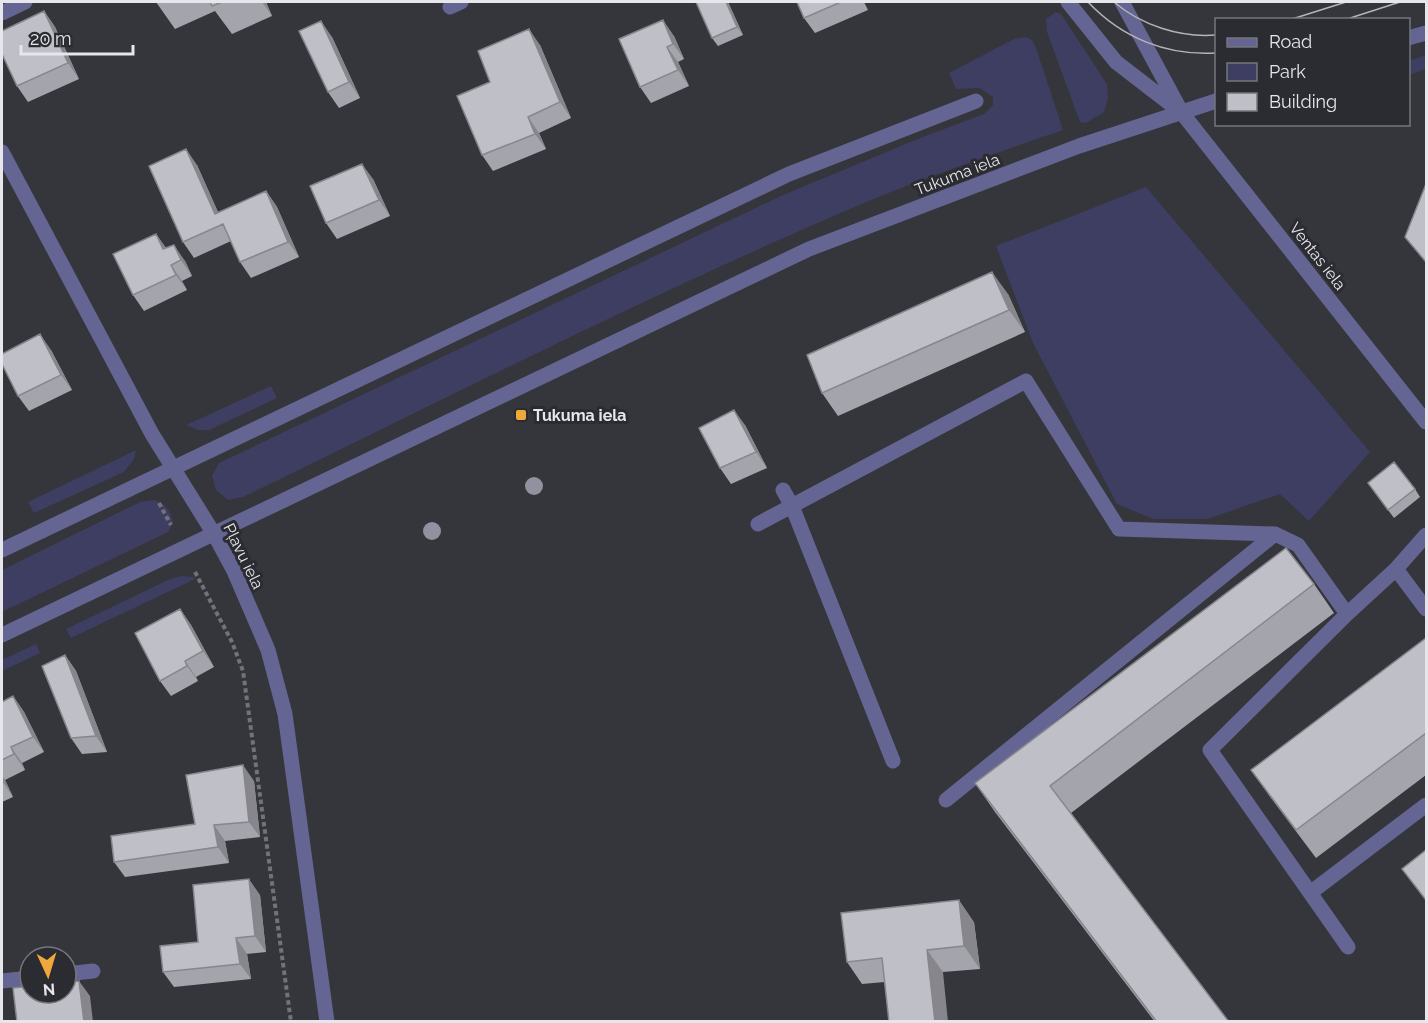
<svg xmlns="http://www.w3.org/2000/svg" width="1428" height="1023" font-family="Raleway,sans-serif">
	<rect width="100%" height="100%" fill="#35353c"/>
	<path fill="#3e3e62" d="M1056 12 1061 14 1107 84 1108 98 1104 112 1086 123 1080 122 1047 32 1046 19Z
		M1026 37 1032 40 1036 48 1063 130C999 152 934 174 871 200 658 290 451 396 243 497L228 500 216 490 212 476 219 463 783 195 920 138 984 114 993 105V97L979 88 956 89 949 73 1014 39Z
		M1426 55V69L1409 75V61Z
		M1146 187 1370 452 1309 521 1280 494 1207 519H1153L1117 504 1033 343 996 246Z
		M271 386 277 398 209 430H198L186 425Z
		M136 450 134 459 124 472 34 513 28 502Z
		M155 500C167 505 170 510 173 523L168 532 2 612V570L140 502Z
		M182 576 193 577 195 579 71 638 66 629 170 579Z
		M36 644 40 653 2 671V660Z"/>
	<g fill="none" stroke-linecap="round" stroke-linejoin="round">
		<path stroke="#727278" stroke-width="4" stroke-dasharray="4.5 3" stroke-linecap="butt" d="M159 503 171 525
			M195 572 232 642 243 671 291 1022"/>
		<path stroke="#656593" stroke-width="15" d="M1068 2 1116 62 1177 109
			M1122 2 1182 113 1426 422
			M450 7 461 2
			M2 13 25 2
			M1408 38 1426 33
			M2 152 152 434 214 534 234 571 268 650 285 714 327 1022
			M783 490 792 506 893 761
			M758 524 1026 381 1119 529 1275 534 1298 545 1347 614 1396 569 1426 535
			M2 550 789 174 976 101
			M1396 569 1426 609
			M1347 614 1210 750 1348 947
			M2 635 809 249 1079 146 1216 101
			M946 800 1275 534
			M1310 893 1426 805
			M66 974 93 971
			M2 981 30 978"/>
		<path stroke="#b4b4b9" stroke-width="1.5" d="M1088 2C1122 38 1167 56 1216 53
			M1114 2C1141 25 1180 38 1216 35
			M1289 20 1346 2
			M1344 20 1400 2"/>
	</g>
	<g fill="#91919f">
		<circle cx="534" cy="486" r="9"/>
		<circle cx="432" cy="531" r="9"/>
	</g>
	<path fill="#a4a4ac" d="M156 2H266L272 16 232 34 215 11 175 29Z
		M728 2 743 35 718 46 712 38Z
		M797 2H864L868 10 815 33 804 18Z
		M44 11 55 27 79 79 28 102 17 86Z
		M674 36 684 59 678 62 689 86 651 103 640 87Z
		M332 37 360 98 339 108 328 92Z
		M540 45 571 118 539 133 546 149 493 171 482 155 490 82Z
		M197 165 218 212 266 191 277 207 299 257 251 278 240 262 231 241 194 258 183 242Z
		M373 179 390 216 337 239 326 223Z
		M156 234 166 248 185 261 192 276 182 281 187 290 144 311 133 295Z
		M1008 294 1025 332 838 416 822 393Z
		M51 350 72 390 29 411 18 396Z
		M745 425 767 468 731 484 720 468Z
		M1368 483 1415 489 1420 497 1394 518Z
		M1314 584 1334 613 1071 813 1229 1022H1155L995 812 975 783Z
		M180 609 191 625 214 667 196 677 198 681 171 696 160 681Z
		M1426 638V775L1316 858 1271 798 1251 770Z
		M65 655 76 671 107 752 82 754 71 738Z
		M13 696 24 712 44 752 22 763 25 770 5 780 13 797 2 802V702Z
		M254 781 260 837 225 841 229 863 125 877 114 862 195 824Z
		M260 895 266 952 247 954 251 979 174 987 163 972 198 942Z
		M974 922 980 969 943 972 885 982 862 984 847 962Z"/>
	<path fill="#86868c" d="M262 2H266L272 16Z
		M726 2H728L743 35 737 27Z
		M44 11 55 27 79 79 68 63Z
		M663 20 674 36 684 59 673 44Z
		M321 21 332 37 360 98 349 82Z
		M529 29 540 45 571 118 560 102Z
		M667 47 678 62 689 86 678 70Z
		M528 117 539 133 546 149 535 134Z
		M186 149 197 165 223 224 215 214Z
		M362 164 373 179 390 216 379 200Z
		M266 191 277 207 299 257 288 242Z
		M156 234 167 250 174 265 163 249Z
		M174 245 185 261 192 276 181 260Z
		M171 265 182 281 187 290 176 275Z
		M992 272 1008 294 1025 332 1009 310Z
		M40 334 51 350 72 390 61 375Z
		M734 410 745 425 767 468 756 452Z
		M180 609 191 625 214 667 203 651Z
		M65 655 76 671 107 752 96 736Z
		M185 661 196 677 198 681 187 666Z
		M13 696 24 712 44 752 33 737Z
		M11 747 22 763 25 770 14 754Z
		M243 765 254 781 260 837 249 822Z
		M2 776 5 780 13 797 2 781Z
		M214 825 225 841 229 863 218 847Z
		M249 879 260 895 266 952 255 936Z
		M959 900 974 922 980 969 964 946Z
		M236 938 247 954 251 979 240 964Z
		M927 950 943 972 948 1022H935Z
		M79 981 90 996 93 1022H84Z"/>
	<path fill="#bfbfc8" stroke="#86868c" stroke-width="1.5" d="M210 2H222L212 6Z
		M696 2H726L737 27 712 38Z
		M797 2H841L804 18Z
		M44 11 68 63 17 86 2 54V31Z
		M663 20 673 44 667 47 678 70 640 87 619 39Z
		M321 21 349 82 328 92 299 31Z
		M529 29 560 102 528 117 535 134 482 155 457 96 490 82 478 51Z
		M186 149 215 214 266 191 288 242 240 262 223 224 183 242 149 166Z
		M362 164 379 200 326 223 310 186Z
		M1426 184V262L1405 237Z
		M156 234 163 249 174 245 181 260 171 265 176 275 133 295 113 254Z
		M992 272 1009 310 822 393 807 355Z
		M40 334 61 375 18 396 2 364V354Z
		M734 410 756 452 720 468 699 428Z
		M1394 462 1415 489 1388 510 1368 483Z
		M1286 548 1314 584 1050 786 1229 1022H1157L975 783Z
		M180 609 203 651 185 661 187 666 160 681 135 633Z
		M1426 638V736L1425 734 1296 830 1251 770Z
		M65 655 96 736 71 738 42 666Z
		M13 696 33 737 11 747 14 754 2 760V702Z
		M243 765 249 822 214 825 218 847 114 862 111 836 195 824 186 775Z
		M1426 850V900L1402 869Z
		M249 879 255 936 236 938 240 964 163 972 160 946 198 942 193 885Z
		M959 900 964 946 927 950 935 1022H889L882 958 847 962 841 913Z
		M79 981 84 1022H17L13 988 30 986V993H66V982Z"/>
	<rect fill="#eea83c" stroke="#2b2b32" stroke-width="2" x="515" y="409" width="12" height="12" rx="3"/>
	<g text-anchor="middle" stroke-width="6" stroke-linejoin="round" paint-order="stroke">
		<g font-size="16" fill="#e6e6eb" stroke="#2b2b32">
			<text transform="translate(957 174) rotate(-21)" y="6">Tukuma iela</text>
			<text transform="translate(1318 256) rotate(52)" y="6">Ventas iela</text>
			<text transform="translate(244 556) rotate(64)" y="6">Pļavu iela</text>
		</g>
		<g font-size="16" font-weight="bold" fill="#e6e6eb" stroke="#2b2b32" text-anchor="start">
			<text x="533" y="421">Tukuma iela</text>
		</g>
	</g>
	<rect width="1428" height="1023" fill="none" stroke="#e6e6eb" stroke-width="6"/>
	<rect x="1215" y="18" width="195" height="108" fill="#2b2b32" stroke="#76767c" stroke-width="1.5"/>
	<rect x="1227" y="38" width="30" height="9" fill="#656593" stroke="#76767c" stroke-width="1.5"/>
	<text x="1269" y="48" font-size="18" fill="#e6e6eb">Road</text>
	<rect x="1227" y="63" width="30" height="18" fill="#3e3e62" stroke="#76767c" stroke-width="1.5"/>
	<text x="1269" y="78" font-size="18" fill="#e6e6eb">Park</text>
	<rect x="1227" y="93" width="30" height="18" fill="#bfbfc8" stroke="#76767c" stroke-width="1.5"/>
	<text x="1269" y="108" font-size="18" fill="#e6e6eb">Building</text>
	<g transform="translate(48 975) rotate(176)"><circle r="28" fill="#2b2b32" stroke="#76767c" stroke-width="1.5"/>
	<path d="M0-4.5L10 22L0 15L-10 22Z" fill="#eea83c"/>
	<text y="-9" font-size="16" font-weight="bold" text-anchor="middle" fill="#e6e6eb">N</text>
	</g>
	<path d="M21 45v9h112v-9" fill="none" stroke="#e6e6eb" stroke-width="3"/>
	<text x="30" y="45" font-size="18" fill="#e6e6eb" stroke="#2b2b32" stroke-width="4.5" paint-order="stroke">20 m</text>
</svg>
